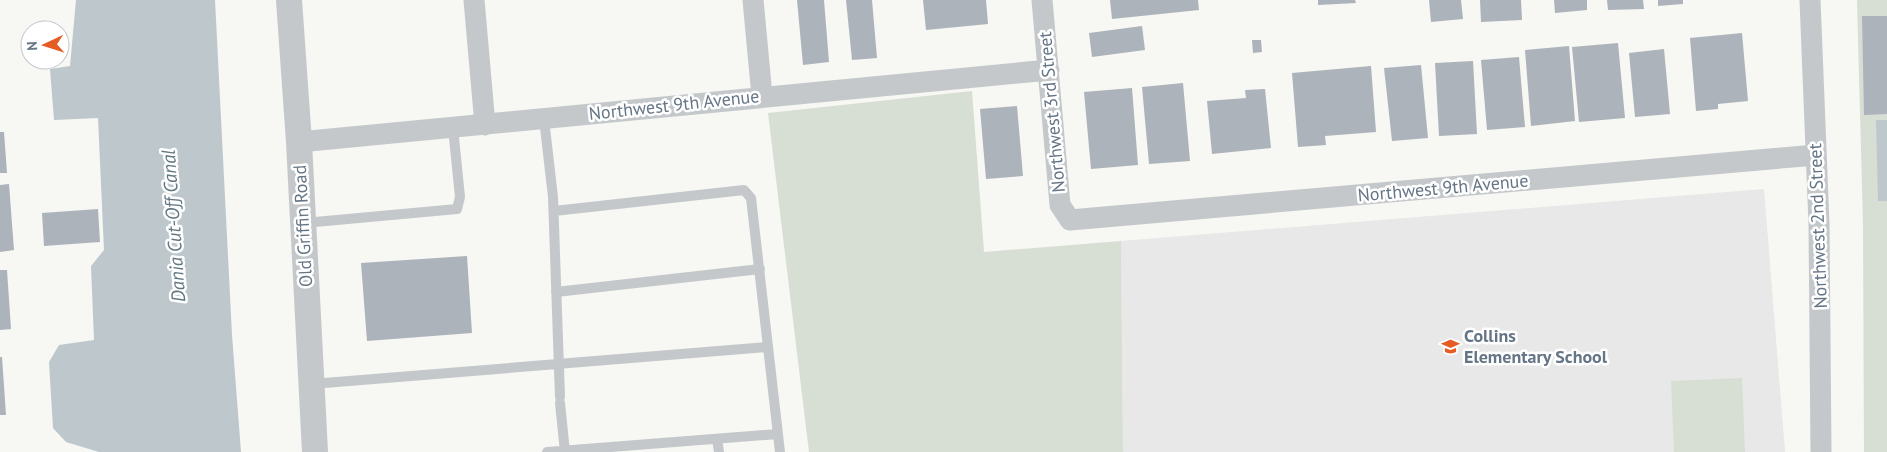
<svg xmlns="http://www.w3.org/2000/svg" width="1887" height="452" font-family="'PT Sans',sans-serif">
	<rect width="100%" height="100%" fill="#f7f7f3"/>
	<path fill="#e7e8e7" d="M1764 189 1785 452H1123L1121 241Z"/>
	<path fill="#d7ded4" d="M1857 0H1887V452H1864L1863 224Z
		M972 91 984 252 1121 241 1123 452H809L768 113Z
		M1742 378 1745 452H1674L1671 381Z"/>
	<path fill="#bdc7cc" d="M76 0H215L232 335 241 452H99L66 442 53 428 49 362 59 345 94 340 91 266 104 250 98 118 54 120 50 69 70 66Z
		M1876 120H1887V201H1878Z"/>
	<path fill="#acb3ba" d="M797 0H824L829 62 803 65Z
		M846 0H872L877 58 852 60Z
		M923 0H986L988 24 926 30Z
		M1110 0H1198L1199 10 1112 19Z
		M1318 0H1355L1356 3 1318 5Z
		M1429 0H1461L1463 19 1431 22Z
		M1480 0H1521L1522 20 1481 22Z
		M1554 0H1587V10L1555 13Z
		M1607 0H1643L1644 9 1608 10Z
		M1658 0H1683V4L1658 6Z
		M1862 16H1887V114L1864 115Z
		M1142 26 1145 50 1092 57 1089 33Z
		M1742 33 1748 101 1718 104V109L1696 111 1690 38Z
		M1252 40H1261L1262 52 1253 53Z
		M1618 43 1625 118 1579 122 1572 47Z
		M1569 46 1575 121 1531 126 1525 50Z
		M1664 49 1670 114 1635 117 1629 53Z
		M1519 57 1525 127 1487 130 1481 60Z
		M1473 61 1477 134 1439 136 1435 63Z
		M1421 65 1428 138 1392 141 1384 68Z
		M1371 66 1376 132 1325 136 1326 145 1298 147 1292 73Z
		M1183 83 1190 161 1149 164 1142 87Z
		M1132 88 1138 165 1091 169 1084 92Z
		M1265 89 1271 148 1212 154 1207 101 1246 98 1245 90Z
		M1017 106 1023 176 986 179 980 109Z
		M0 132H4L7 173H0Z
		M9 184 14 250 0 252V185Z
		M98 209 100 242 44 246 42 213Z
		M467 256 472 333 367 341 361 263Z
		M0 270H7L11 329 0 330Z
		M0 357H2L6 415H0Z"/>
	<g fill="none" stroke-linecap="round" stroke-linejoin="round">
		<path stroke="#c4c8cb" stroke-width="10" d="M544 119 553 197 560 397
			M554 211 744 190 751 198 780 452
			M304 223 457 209 460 197 453 128
			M556 292 760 269
			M312 384 768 347
			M560 403 565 452
			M717 439 719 452
			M547 452 778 434"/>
		<path stroke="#c4c8cb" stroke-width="21" d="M474 0 485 125
			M753 0 762 96
			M1042 0 1060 205 1070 220 1816 155
			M1810 0 1819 224 1821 452
			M299 142 1049 70"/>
		<path stroke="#c4c8cb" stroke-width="26" d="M289 0 299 142 315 452"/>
	</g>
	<defs>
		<symbol id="school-bare" viewBox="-9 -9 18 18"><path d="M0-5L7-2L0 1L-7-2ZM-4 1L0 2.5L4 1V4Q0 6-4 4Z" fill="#e55c25" stroke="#fff" stroke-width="2.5" paint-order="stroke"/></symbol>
	</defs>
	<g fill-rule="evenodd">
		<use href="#school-bare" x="1438" y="334" width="25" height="25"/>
	</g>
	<g text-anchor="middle" stroke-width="5" stroke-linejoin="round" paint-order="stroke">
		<g font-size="18" fill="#657585" stroke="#fff">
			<text transform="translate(674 105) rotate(-6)" y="6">Northwest 9th Avenue</text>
			<text transform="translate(1052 112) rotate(-95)" y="6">Northwest 3rd Street</text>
			<text transform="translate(1443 188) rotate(-5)" y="6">Northwest 9th Avenue</text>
			<text transform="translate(303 226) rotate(-93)" y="6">Old Griffin Road</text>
			<text transform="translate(1818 226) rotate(-92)" y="6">Northwest 2nd Street</text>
		</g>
		<g font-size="18" font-weight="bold" fill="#657585" stroke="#fff" text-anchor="start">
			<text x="1464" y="342">Collins<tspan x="1464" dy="21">Elementary School</tspan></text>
		</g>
		<g font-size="19" font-style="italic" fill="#617781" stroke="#fff">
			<text transform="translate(173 226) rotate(-94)" y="7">Dania Cut-Off Canal</text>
		</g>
	</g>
	<g transform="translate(45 45) rotate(266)"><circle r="24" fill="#ffffff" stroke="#c1c8ce"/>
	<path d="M0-4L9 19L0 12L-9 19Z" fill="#e55c25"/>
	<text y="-8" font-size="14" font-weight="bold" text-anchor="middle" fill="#657585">N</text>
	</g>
</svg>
